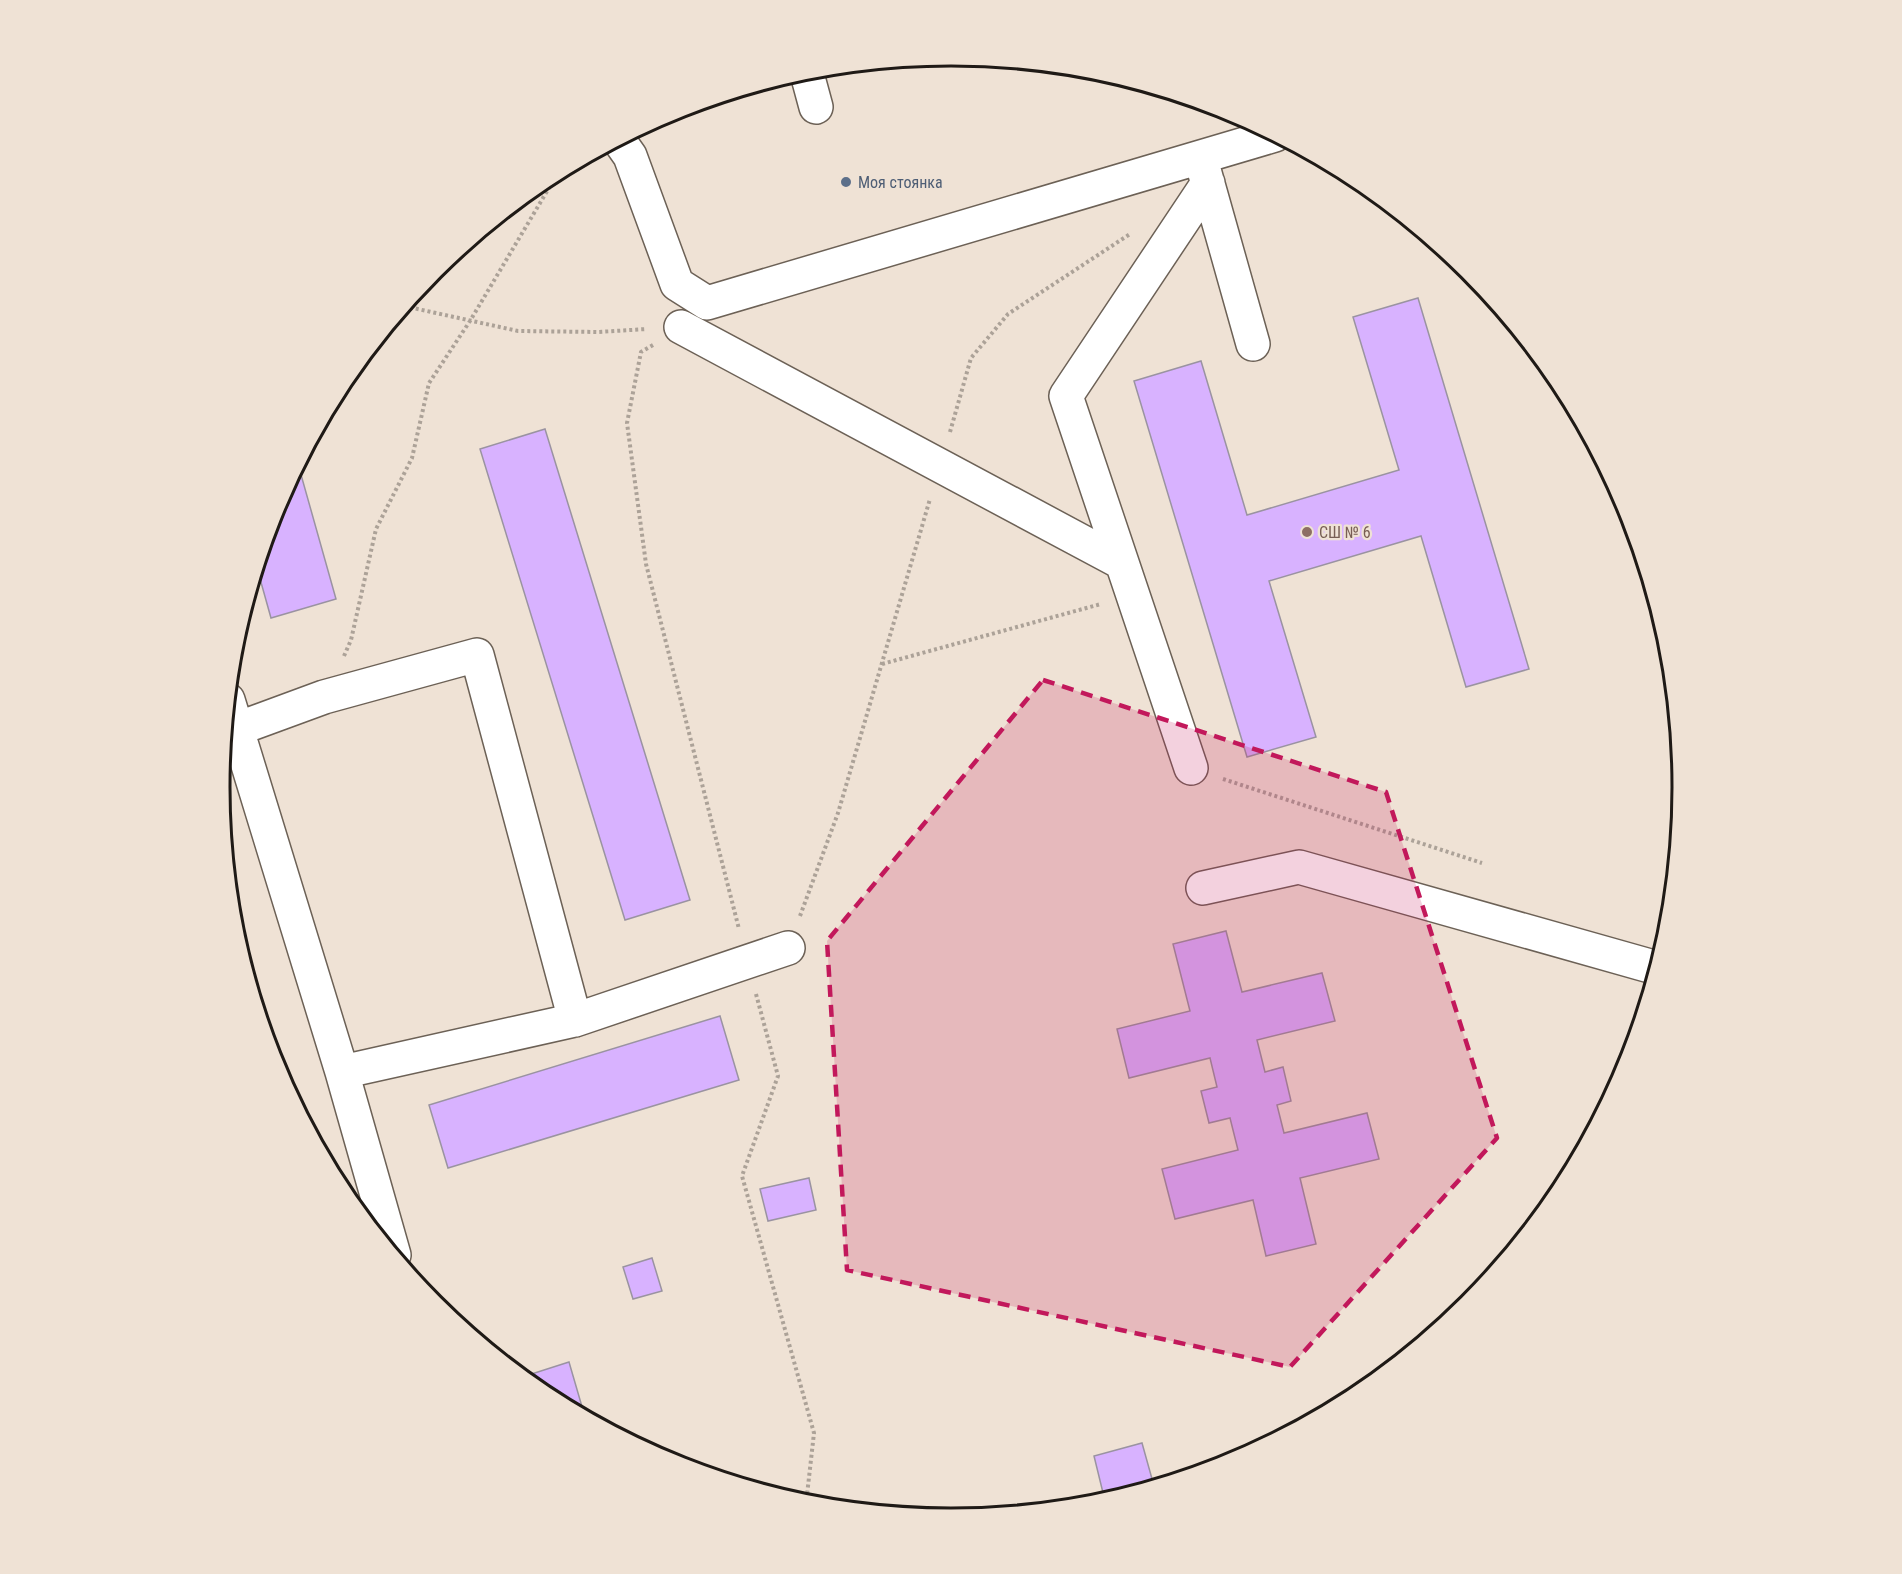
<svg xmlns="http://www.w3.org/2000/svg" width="1902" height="1574" font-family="'Roboto Condensed',sans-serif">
	<rect width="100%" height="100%" fill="#efe2d5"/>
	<path fill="#d8b2ff" stroke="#9a93a1" stroke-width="1.5" d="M1418 298 1529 669 1466 687 1421 536 1269 581 1316 737 1247 757 1134 381 1201 361 1247 515 1399 470 1353 317Z
		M545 429 690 900 625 920 480 449Z
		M298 464 336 599 271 618 257 568 275 507Z
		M1226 931 1242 992 1322 973 1335 1021 1257 1040 1265 1072 1283 1067 1291 1101 1277 1105 1284 1133 1367 1113 1379 1159 1300 1178 1316 1244 1266 1256 1253 1200 1175 1219 1162 1169 1238 1150 1230 1118 1209 1123 1201 1091 1217 1087 1210 1058 1129 1078 1117 1029 1190 1011 1173 944Z
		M720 1016 739 1080 448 1168 429 1105Z
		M809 1178 816 1210 768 1221 760 1189Z
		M652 1258 662 1291 633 1299 623 1267Z
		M569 1362 585 1417 544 1395 522 1377Z
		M1142 1443 1154 1486 1105 1501 1094 1456Z"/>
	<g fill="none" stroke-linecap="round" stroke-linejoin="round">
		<defs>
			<path id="minor" d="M806 70 816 107
				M618 139 630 156 677 284 707 303 1275 135
				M1204 170 1253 344
				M681 327 1122 563
				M228 700 342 1072 394 1255
				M237 729 324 697 477 655 575 1020 342 1072
				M1191 768 1066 396 1208 183
				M1203 888 1299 867 1657 968
				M575 1020 788 948"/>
		</defs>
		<use href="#minor" stroke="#6c6156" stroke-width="36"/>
		<path stroke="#aca298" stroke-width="4" stroke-dasharray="3 3" stroke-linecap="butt" d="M404 306 518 331 598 332 647 329
			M653 345 641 352 627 423 646 564 739 929
			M950 432 971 358 1008 314 1130 234
			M344 656 351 640 376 529 412 458 429 383 470 321 559 171
			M882 664 1101 604
			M1223 779 1482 863
			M800 916 838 813 930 499
			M756 994 778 1076 742 1176 814 1433 806 1504"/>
		<use href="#minor" stroke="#fff" stroke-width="33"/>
	</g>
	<path fill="#c2185b" fill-opacity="0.2" stroke="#c2185b" stroke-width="4.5" stroke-dasharray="12 8" stroke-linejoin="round" d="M1043 680 1386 792 1497 1138 1290 1367 847 1270 827 941Z"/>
	<circle fill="#5c6f8a" stroke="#efe2d5" stroke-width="2" cx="846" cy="182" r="6"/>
	<circle fill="#8d6e63" stroke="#efe2d5" stroke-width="2" cx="1307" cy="532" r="6"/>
	<g text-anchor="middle" stroke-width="4.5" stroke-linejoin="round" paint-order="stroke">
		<g font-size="16" fill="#4e5e75" stroke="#efe2d5" text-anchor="start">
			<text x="858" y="188">Моя стоянка</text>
		</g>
		<g font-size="16" fill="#785e54" stroke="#efe2d5" text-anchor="start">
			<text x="1319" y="538">СШ № 6</text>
		</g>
	</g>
	<path d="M0 0H1902V1574H0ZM230 787a721 721 0 1 1 1442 0a721 721 0 1 1-1442 0Z" fill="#efe2d5" fill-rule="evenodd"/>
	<path fill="none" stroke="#1f1a16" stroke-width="3" d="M230 787a721 721 0 1 1 1442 0a721 721 0 1 1-1442 0Z"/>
</svg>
